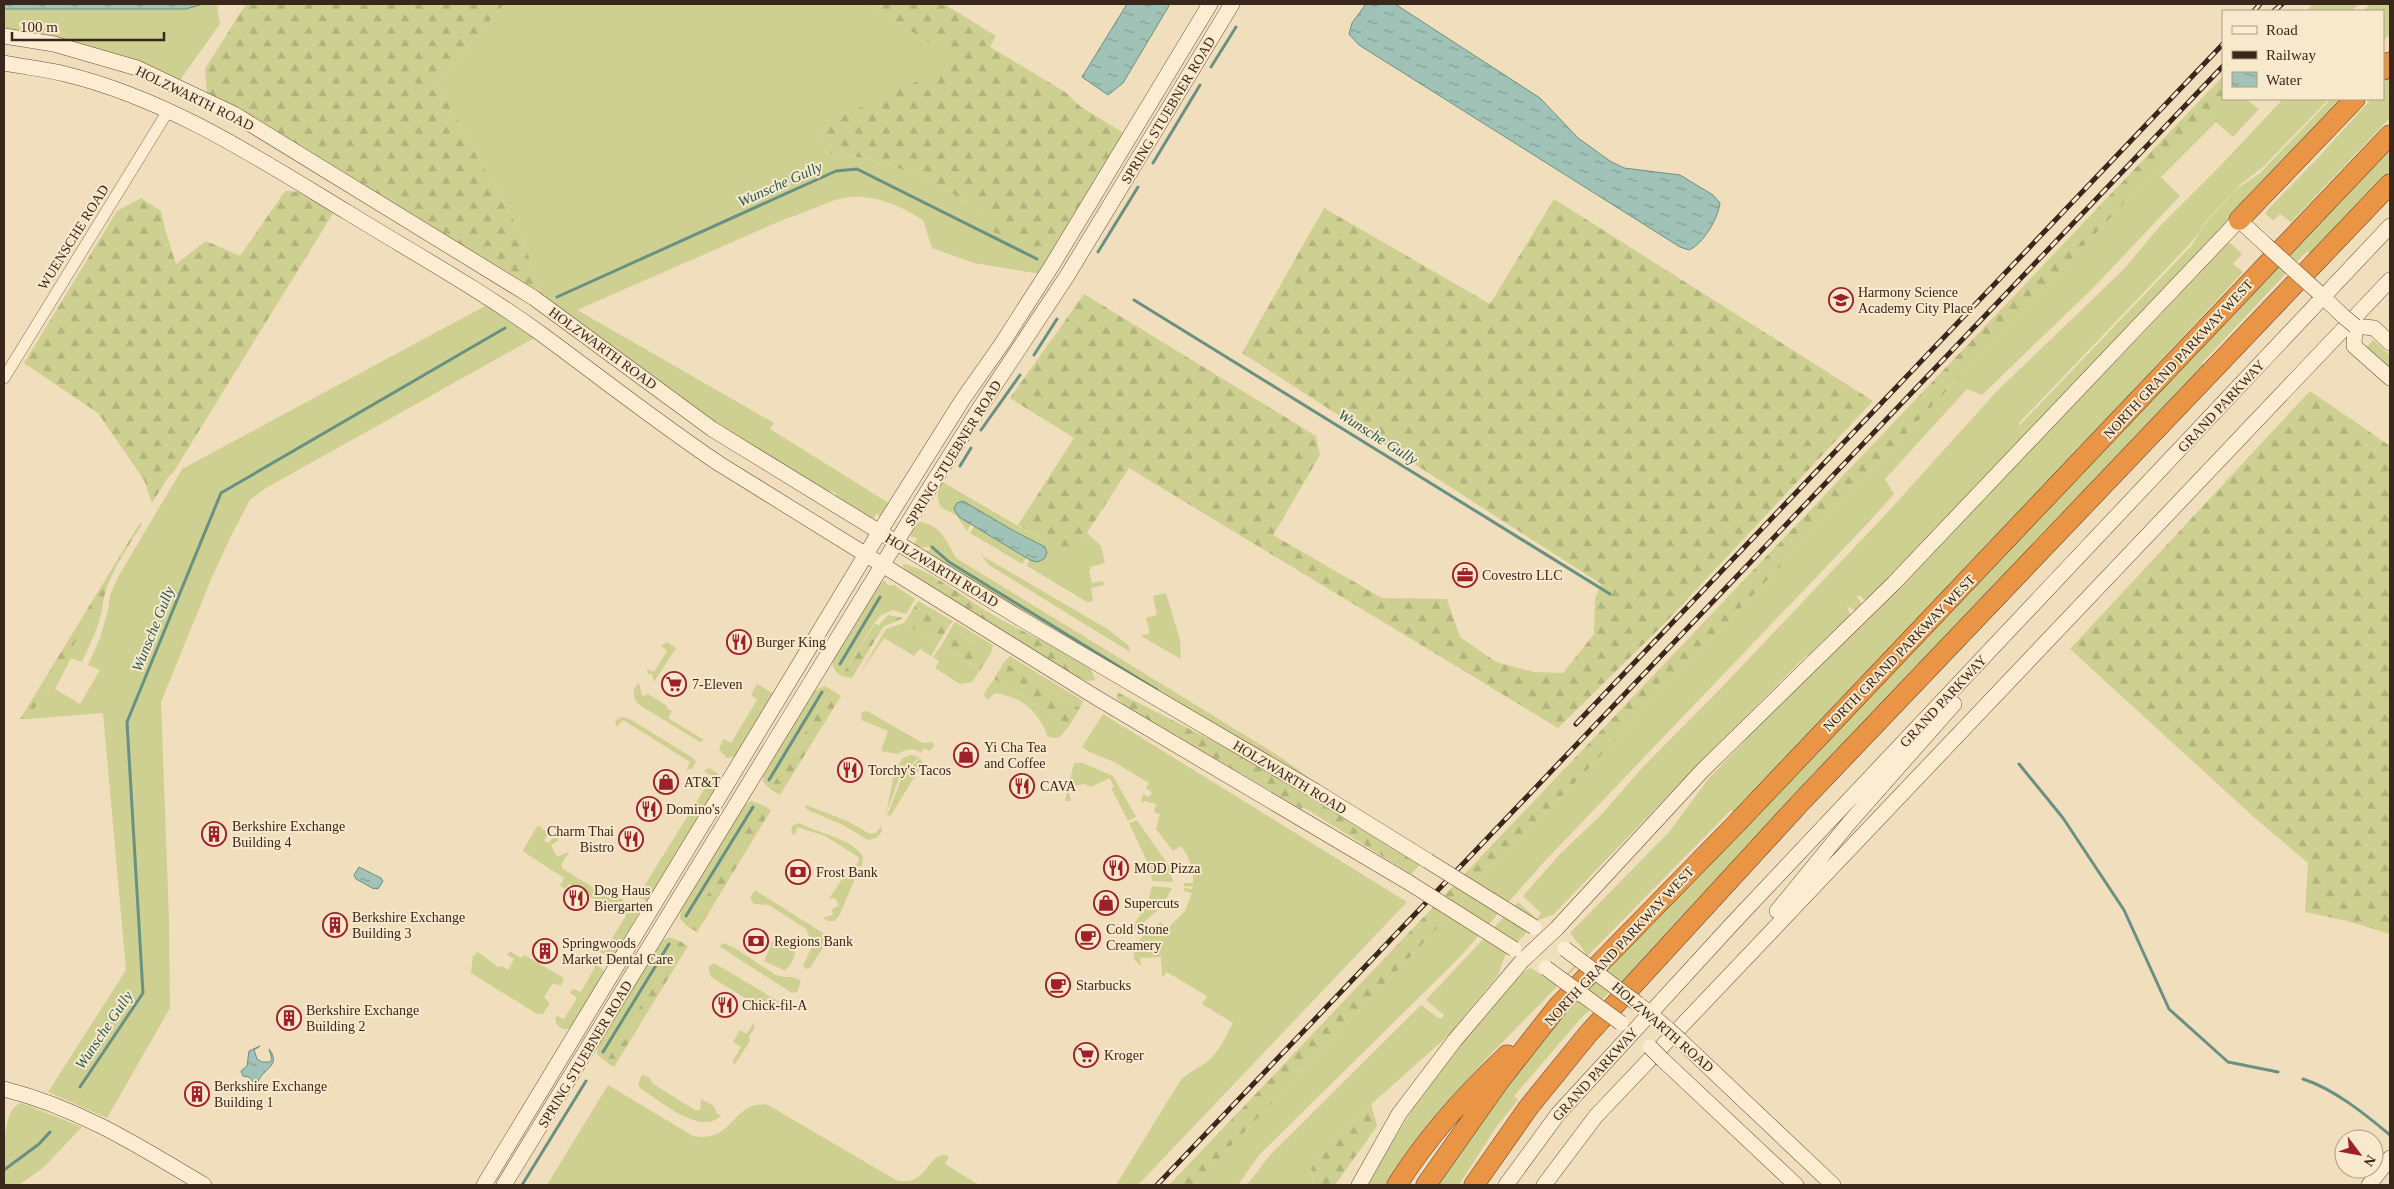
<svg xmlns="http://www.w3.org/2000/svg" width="2394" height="1189" font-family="Georgia,serif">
	<defs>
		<pattern id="forest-firs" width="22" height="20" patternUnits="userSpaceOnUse" patternTransform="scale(1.25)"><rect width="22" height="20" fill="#cdd090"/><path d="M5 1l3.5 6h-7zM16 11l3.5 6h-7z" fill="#b1b37c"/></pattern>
		<pattern id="water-ripples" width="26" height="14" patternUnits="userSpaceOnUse" patternTransform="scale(1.25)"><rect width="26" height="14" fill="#a1c2b6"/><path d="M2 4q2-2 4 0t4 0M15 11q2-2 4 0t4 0" fill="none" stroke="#849e93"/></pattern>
	</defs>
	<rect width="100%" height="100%" fill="#f1debd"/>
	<path fill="#cdd090" d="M4 4H217L220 24 180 80 4 30Z
		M504 4H866L961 61 817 129 827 153 864 158 917 174 982 210 992 231 1050 259 1041 274 974 263 932 248 923 220C899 205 869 191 839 199 821 204 803 214 785 219L577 310 774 423 770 429 892 505 880 518 878 514H876L874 519 870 518 836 497V493L831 491 826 493 696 410 541 296 523 237 437 83Z
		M2313 4H2359L2352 11H2306Z
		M2370 4H2390V34L2383 41V11H2363Z
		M2390 76V118L2291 222 2280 214 2273 221 2265 213 2271 206 2317 159 2371 99H2383V85Z
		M2223 99H2246L2259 109 2233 137 2216 122 2161 177 2180 196 2093 288 1982 395 1967 389 1885 479 1894 494 1868 523 1544 862 1458 959 1259 1155 1238 1185H1194Z
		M2283 99H2329L2263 167 2241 184 2206 221 2199 233 2186 248 2019 423 2020 425 2192 245 2207 221 2238 188 2260 173 2331 99H2345L2031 431 1866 601 1859 595 1857 597 1863 605 1856 611 1847 606 1851 616 1810 657 1807 655 1699 763 1553 915 1538 920 1505 956 1498 975 1449 1035 1342 1130 1311 1168 1314 1185H1247L1270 1155 1421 1005 1438 1018H1442L1444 1015 1426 1000 1518 902 1537 919 1541 913 1523 896 1560 854 1601 815 1641 769 1723 686 1887 513 1997 391 2123 270 2160 226 2222 164Z
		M2390 145V172L2312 255 2307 251 2202 363 2205 367 1627 977 1582 1017 1514 1096 1518 1100 1497 1126 1459 1185H1435L1473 1126 1570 1006Z
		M2228 243 2232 244 2242 254 2233 264 2243 272 2136 387 2137 388 1734 812 1731 810 1481 1064 1459 1089 1389 1185H1367L1416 1103H1418C1432 1083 1514 971 1531 968L1556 985 1586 953 1570 933 1669 832 1709 778 1746 740 1745 738 2136 341Z
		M487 305 536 337 266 488 250 500 233 532 212 577 161 702 169 919 170 1008 107 1118 48 1092 126 970 103 713 28 719 100 601 103 603C101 624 90 643 82 662L71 658 55 689 80 704 100 670 88 665 100 638 108 610 110 595 118 577 182 469Z
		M2373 340 2390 355V370L2366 348Z
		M941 481 1071 557 1087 533 1101 546 1105 563 1090 567 1091 569 1089 570 1092 583 1103 581 1104 585 1091 588 1093 599 1091 602H1087L1027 566 1030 558 1027 557 1022 564 970 533 975 525 972 523 967 531 957 516 941 507 938 500V487Z
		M920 522C940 524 947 542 956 558L1282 758 1323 788 921 551 930 550V547H917L914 544 917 538 911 537 912 529Z
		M981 555 1109 630 1129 646 1130 652 989 565Z
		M885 580 887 585H894L915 599 906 614 892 610 880 616 876 621 841 676C833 670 831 666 834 657L876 588Z
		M1166 593 1180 640 1181 659 1141 636 1150 633 1146 618 1157 615 1153 596Z
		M918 601 953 621 949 626 915 606Z
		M955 622 993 645 991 653 951 628Z
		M904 623 938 644 931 656 920 649 914 656 884 638 859 675 886 629Z
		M667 642 676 648 654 682 652 674H648L647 669 654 672 667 651 661 646Z
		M941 646 980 670 972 682 960 684 935 668 939 661 933 657Z
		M1010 656 1083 701 1080 708 1004 662Z
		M994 679 1069 726 1060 737 1054 738 1047 736C1046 730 1043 726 1040 721 1029 703 1016 697 995 693L987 700 984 694Z
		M639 683 642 696 648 694 667 706 666 708 672 711 668 718 704 740 700 742 638 704C632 697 632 689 639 683Z
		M757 684 776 695 738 756 727 758 719 750 723 739 731 743 757 700 751 695Z
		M824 686 832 690 770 789 763 782V775L812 692Z
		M867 711 923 743 933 742 934 746 930 751 924 748 921 753C914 747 905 749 898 754L881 751 888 731 861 720 862 712Z
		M1103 714 1407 902 1138 1185H1116L1180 1081C1189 1071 1200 1068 1209 1060 1220 1051 1226 1035 1233 1023L1202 1004 1207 996 1167 972 1162 978 1161 957 1140 958 1141 966 1134 959C1131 943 1149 930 1161 922L1167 929 1185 911 1192 893 1184 891V888L1192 889 1193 887 1184 886V883H1193C1194 869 1189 857 1181 846L1173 851 1156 829 1160 814 1154 812 1156 804 1144 801 1143 804 1141 800 1143 794 1149 797 1152 792 1146 788 1149 783 1114 762 1089 752 1082 747Z
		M622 717 630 719 693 758 696 761 693 768 686 770 690 762 623 720 617 727 615 721Z
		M910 755 919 757 899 778 886 814 894 774 902 759Z
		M920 758 923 763 891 815 887 816 902 777Z
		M1074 763H1083L1113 776 1136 817 1128 821 1111 788 1114 787 1110 778 1091 787 1084 784 1074 786 1069 793 1071 801H1065Z
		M709 768 718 774 721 781 648 901C642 900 634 895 632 890L640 893 711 778 712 776 704 771Z
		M751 801 762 805 688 927 680 919 681 908 743 806Z
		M806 805 847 821 870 834 876 833 881 826 882 831 876 838 868 840 843 825 808 810 805 807Z
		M1137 820 1169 866 1173 882 1152 881 1150 868 1129 823Z
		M799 823C816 833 853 838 863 857L862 866H856L860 858 825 836 797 827 795 835 791 833 792 826Z
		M538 825 548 833 544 841 549 843 554 836 559 840 551 845 557 857 569 852 561 865 563 869 610 898H620L640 910 613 959 597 951V948L604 951 626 916 620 912 621 908 612 903 609 905 600 900 596 905 592 903 594 899 569 884 565 889 560 886 564 878 524 852 523 850Z
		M847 874 853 877 854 881 839 916 834 921H828L822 918 833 915 832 909 839 906 835 898 829 899 844 876Z
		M1152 886 1172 888 1162 907 1127 936 1148 902Z
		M755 890 826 935V943L810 968 806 969 803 966 811 949 810 938 806 929 769 905 754 904 750 898Z
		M669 937 680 941 606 1062 597 1054 598 1043 660 942Z
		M774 938 795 952C795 958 790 968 784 970L764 961Z
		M722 943C737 946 761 967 776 975 785 979 793 974 801 981L797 992 792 993 725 950 720 947Z
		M510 951 521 958 524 955 564 978 561 986 553 983 544 997 550 1003 543 1014H537L471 973 473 956 478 952 498 967 501 966 508 970 514 959 507 955Z
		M589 960 605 971 571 1028C563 1031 557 1028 555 1019L557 1016 564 1019 577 998 570 993 573 989 581 992 595 967 589 963Z
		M714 963 785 1005 784 1013 782 1009 775 1007 769 1013 711 977 708 967Z
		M754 1022V1029L749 1036 750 1041 735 1064 732 1062 741 1047 733 1042 740 1030 747 1034Z
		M642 1075 649 1077 653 1084 695 1110H700L701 1099 714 1106 717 1114 721 1116C699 1136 661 1101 641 1089L638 1084Z
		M608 1085 693 1136C735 1144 731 1100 768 1105L896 1180C928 1189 927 1149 949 1156L945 1164 979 1185H547Z
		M21 1103 82 1127 43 1168 19 1185H4C4 1167 0 1109 21 1103Z"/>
	<path fill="url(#forest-firs)" d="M246 4H504L437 83 523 237 541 296 207 94 205 69Z
		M866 4H944L996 36 990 47 1065 92 1081 107 1122 132 1123 135 1050 259 991 231 982 210 917 174 864 158 827 153 817 128 960 61Z
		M2223 76V99L1194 1185H1169Z
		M285 191 302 192 333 210 332 215 173 473 169 476 152 503 144 480 98 413 24 363 117 211 141 198 161 211 165 229 176 264 206 241 240 256Z
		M1554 199 1873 401 1664 624 1558 728 1129 468 1071 558 1018 525 1074 438 1010 398 1084 294 1316 436 1320 455 1273 535 1382 598 1447 599 1460 637 1496 662 1533 672 1563 673 1594 634 1595 599 1601 584 1242 353 1324 208 1490 304Z
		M2310 391 2390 446V934L2347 921 2305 912 2308 863 2256 819 2070 649Z
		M140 523 142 524C127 549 108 574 103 603L100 602 28 719H20Z
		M903 564C925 566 972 603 993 615 1017 629 1041 639 1065 653 1075 659 1094 667 1095 680L1087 681 1073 675 908 572 903 567Z
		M915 606 949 626 938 644 904 623Z
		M888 615 903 618 883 627 852 678 841 676 875 624 879 625Z
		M951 628 991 653 980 670 941 646Z
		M1004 662 1080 708 1069 726 994 679Z
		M832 690 841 696 780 795 770 789Z
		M1119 693 1223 746 1421 864 1411 874 1303 807 1302 809 1126 707 1116 697Z
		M762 805 771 810 697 932 688 927Z
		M680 941 688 946 614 1067 606 1062Z
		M1371 1104 1377 1126 1335 1185H1314L1311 1168 1342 1130Z"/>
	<path fill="url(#water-ripples)" stroke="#689183" d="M4 4H203L186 9H4Z
		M1127 4H1170L1123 83 1108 95 1082 77Z
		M1366 4H1395L1540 98 1578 138 1610 161 1624 168 1680 175 1713 195 1720 203C1718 219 1703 244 1689 250L1680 247 1359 45 1349 34 1352 23Z
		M963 501 1014 531 1045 547 1047 553 1044 559 1037 562 1030 560 959 517 954 509 957 503Z
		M359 867 381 878 383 881 378 889 375 888 374 889 356 879 354 875Z
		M260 1046 254 1050 257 1059 262 1062H270L272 1059 269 1049C282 1066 263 1068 258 1082H253L249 1077 243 1076 241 1071 247 1066 249 1051Z"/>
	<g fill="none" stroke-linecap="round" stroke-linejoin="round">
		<path stroke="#689183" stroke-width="3" d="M1211 67 1236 27
			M1153 163 1200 85
			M1098 252 1138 187
			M557 297 836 171 857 169 1037 259
			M1134 300 1610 594
			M1034 355 1057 319
			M981 430 1020 375
			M960 466 971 448
			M932 547 949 562 1157 690
			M840 664 880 597
			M2019 764 2063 818 2124 910 2169 1009 2228 1062 2278 1072
			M769 780 822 692
			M686 916 753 807
			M603 1052 669 944
			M2303 1079C2334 1089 2365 1114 2390 1135
			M80 1087 143 993 127 722 221 493 505 328
			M4 1170 39 1144 50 1132
			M522 1185 586 1081"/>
		<defs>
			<path id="street" d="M4 378 168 111"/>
			<path id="secondary" d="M4 36 54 44 137 68 234 114 534 298 712 429 1023 620 1315 791 1428 861
				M4 63C24 67 45 69 65 74 168 99 258 158 347 212 412 252 479 289 540 333 600 377 657 422 718 463L1097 698 1408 882
				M2318 292 2343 316
				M2390 343 2374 328 2355 326 2354 346 2390 378
				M1777 911 1849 823 1954 704
				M1642 1007 1668 1029
				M1680 1040 1833 1185
				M1663 1060 1796 1185
				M4 1089C79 1108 139 1146 204 1185
				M484 1185 885 523 963 399 1001 345 1051 267 1210 4
				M504 1185 919 505 979 409 1067 276 1232 4
				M1359 1185 1399 1114 1455 1040 1522 961 1557 928 1702 771 1894 583 2239 220 2266 245
				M1506 1185 1558 1114 1733 923 2390 226
				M1544 1185 1596 1116 2390 280
				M2369 1185 2390 1158"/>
			<path id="highway" d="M2383 70 2390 62
				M2239 220 2355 99
				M1397 1185C1427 1137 1466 1094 1507 1055
				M1426 1185 1500 1080 1559 1005 1734 826 2390 135
				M1474 1185 1528 1108 1588 1034 1800 803 2390 184"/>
		</defs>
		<use href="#street" stroke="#8b6d55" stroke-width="12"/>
		<use href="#secondary" stroke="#6c4e38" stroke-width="16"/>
		<use href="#highway" stroke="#583c2a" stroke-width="21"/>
		<use href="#street" stroke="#fcecd1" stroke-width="11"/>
		<use href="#secondary" stroke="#fcecd1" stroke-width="15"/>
		<use href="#highway" stroke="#e99545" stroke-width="20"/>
		<defs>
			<path id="rail" d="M2254 11 2260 4
				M2274 11 2282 4
				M1576 724 2223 44
				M1157 1185 2223 66"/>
		</defs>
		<use href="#rail" stroke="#39271b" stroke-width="5"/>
		<use href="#rail" stroke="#f8e9cd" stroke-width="3" stroke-dasharray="9" stroke-linecap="butt"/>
		<defs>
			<path id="secondary-bridge" d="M2266 245 2318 292
				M2343 316 2355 326
				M1428 861 1534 927
				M1408 882 1514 949
				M1565 949 1638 1004
				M1546 968 1621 1023
				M1668 1029 1680 1040
				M1650 1047 1663 1060"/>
		</defs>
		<use href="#secondary-bridge" stroke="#6c4e38" stroke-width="16" stroke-linecap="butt"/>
		<use href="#secondary-bridge" stroke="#fcecd1" stroke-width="15"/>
	</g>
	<defs>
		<symbol id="school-ring" viewBox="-11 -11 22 22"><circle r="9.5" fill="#f8e9cd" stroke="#9f202a" stroke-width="1.5"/><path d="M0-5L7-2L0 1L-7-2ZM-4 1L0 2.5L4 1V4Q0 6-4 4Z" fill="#9f202a"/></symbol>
		<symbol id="office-ring" viewBox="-11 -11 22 22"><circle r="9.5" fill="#f8e9cd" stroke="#9f202a" stroke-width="1.5"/><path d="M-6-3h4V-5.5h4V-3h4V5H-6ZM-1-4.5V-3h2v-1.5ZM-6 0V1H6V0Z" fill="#9f202a"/></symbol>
		<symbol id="restaurant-ring" viewBox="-11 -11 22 22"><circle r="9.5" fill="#f8e9cd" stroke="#9f202a" stroke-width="1.5"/><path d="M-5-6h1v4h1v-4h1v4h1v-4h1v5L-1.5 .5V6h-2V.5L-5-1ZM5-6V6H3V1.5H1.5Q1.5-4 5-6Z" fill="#9f202a"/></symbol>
		<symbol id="supermarket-ring" viewBox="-11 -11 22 22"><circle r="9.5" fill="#f8e9cd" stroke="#9f202a" stroke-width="1.5"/><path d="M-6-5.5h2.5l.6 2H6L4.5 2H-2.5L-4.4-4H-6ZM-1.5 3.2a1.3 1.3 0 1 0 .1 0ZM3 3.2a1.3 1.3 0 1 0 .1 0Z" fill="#9f202a"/></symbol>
		<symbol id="shop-ring" viewBox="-11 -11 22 22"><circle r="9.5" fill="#f8e9cd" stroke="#9f202a" stroke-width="1.5"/><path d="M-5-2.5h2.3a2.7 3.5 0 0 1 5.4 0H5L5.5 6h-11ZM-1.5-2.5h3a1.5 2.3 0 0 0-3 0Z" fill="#9f202a"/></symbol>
		<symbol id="building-ring" viewBox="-11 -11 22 22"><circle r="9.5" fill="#f8e9cd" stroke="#9f202a" stroke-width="1.5"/><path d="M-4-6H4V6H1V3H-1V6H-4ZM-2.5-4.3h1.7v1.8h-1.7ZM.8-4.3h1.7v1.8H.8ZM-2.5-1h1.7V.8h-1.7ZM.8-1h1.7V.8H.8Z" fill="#9f202a"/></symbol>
		<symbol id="bank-ring" viewBox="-11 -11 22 22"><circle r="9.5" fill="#f8e9cd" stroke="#9f202a" stroke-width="1.5"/><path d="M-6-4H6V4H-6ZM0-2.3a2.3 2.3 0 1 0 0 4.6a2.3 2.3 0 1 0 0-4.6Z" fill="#9f202a"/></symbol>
		<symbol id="cafe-ring" viewBox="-11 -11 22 22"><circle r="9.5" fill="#f8e9cd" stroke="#9f202a" stroke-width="1.5"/><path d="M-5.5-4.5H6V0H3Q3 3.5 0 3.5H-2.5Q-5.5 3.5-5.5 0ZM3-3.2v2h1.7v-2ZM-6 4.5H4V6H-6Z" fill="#9f202a"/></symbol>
	</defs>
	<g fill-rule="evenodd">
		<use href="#school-ring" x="1827" y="286" width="28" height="28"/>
		<use href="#office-ring" x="1451" y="561" width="28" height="28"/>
		<use href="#restaurant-ring" x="725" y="628" width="28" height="28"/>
		<use href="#supermarket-ring" x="660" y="670" width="28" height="28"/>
		<use href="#shop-ring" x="952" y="741" width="28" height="28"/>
		<use href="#restaurant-ring" x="836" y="756" width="28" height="28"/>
		<use href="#shop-ring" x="652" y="768" width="28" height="28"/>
		<use href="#restaurant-ring" x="1008" y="772" width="28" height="28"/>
		<use href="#restaurant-ring" x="635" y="795" width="28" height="28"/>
		<use href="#building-ring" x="200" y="820" width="28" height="28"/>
		<use href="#restaurant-ring" x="617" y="825" width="28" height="28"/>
		<use href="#restaurant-ring" x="1102" y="854" width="28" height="28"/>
		<use href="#bank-ring" x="784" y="858" width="28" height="28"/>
		<use href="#restaurant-ring" x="562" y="884" width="28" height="28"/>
		<use href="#shop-ring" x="1092" y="889" width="28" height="28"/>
		<use href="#building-ring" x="321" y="911" width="28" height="28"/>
		<use href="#cafe-ring" x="1074" y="923" width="28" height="28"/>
		<use href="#bank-ring" x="742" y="927" width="28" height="28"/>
		<use href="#building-ring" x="531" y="937" width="28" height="28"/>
		<use href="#cafe-ring" x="1044" y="971" width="28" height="28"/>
		<use href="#restaurant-ring" x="711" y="991" width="28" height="28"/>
		<use href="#building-ring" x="275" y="1004" width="28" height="28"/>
		<use href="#supermarket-ring" x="1072" y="1041" width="28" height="28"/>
		<use href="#building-ring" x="183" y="1080" width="28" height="28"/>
	</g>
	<g text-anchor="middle" stroke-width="4" stroke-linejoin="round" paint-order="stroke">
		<g font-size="14" fill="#39271b" stroke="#f8e9cd">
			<text transform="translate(195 98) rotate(26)" y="5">HOLZWARTH ROAD</text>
			<text transform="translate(1168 110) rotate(-59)" y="5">SPRING STUEBNER ROAD</text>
			<text transform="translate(73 237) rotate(-58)" y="5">WUENSCHE ROAD</text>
			<text transform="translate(603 348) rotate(36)" y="5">HOLZWARTH ROAD</text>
			<text transform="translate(2178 359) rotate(-47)" y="5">NORTH GRAND PARKWAY WEST</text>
			<text transform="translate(2221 406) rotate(-47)" y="5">GRAND PARKWAY</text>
			<text transform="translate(953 453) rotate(-58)" y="5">SPRING STUEBNER ROAD</text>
			<text transform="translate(942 570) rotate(31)" y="5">HOLZWARTH ROAD</text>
			<text transform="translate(1899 653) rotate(-46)" y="5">NORTH GRAND PARKWAY WEST</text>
			<text transform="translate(1943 701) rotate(-47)" y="5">GRAND PARKWAY</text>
			<text transform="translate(1290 777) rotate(31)" y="5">HOLZWARTH ROAD</text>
			<text transform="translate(1619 946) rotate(-47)" y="5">NORTH GRAND PARKWAY WEST</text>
			<text transform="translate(1663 1027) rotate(41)" y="5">HOLZWARTH ROAD</text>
			<text transform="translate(585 1054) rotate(-59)" y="5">SPRING STUEBNER ROAD</text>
			<text transform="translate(1595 1074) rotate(-48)" y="5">GRAND PARKWAY</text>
		</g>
		<g font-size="14" fill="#39271b" stroke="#f8e9cd" text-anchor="start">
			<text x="1858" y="297">Harmony Science<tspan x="1858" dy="16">Academy City Place</tspan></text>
			<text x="1482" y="580">Covestro LLC</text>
			<text x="756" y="647">Burger King</text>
			<text x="692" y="689">7-Eleven</text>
			<text x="984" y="752">Yi Cha Tea<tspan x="984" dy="16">and Coffee</tspan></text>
			<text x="868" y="775">Torchy's Tacos</text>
			<text x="684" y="787">AT&amp;T</text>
			<text x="1040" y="791">CAVA</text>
			<text x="666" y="814">Domino's</text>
			<text x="232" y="831">Berkshire Exchange<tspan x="232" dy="16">Building 4</tspan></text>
			<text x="614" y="836" text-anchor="end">Charm Thai<tspan x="614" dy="16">Bistro</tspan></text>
			<text x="1134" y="873">MOD Pizza</text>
			<text x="816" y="877">Frost Bank</text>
			<text x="594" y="895">Dog Haus<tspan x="594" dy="16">Biergarten</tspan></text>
			<text x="1124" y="908">Supercuts</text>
			<text x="352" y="922">Berkshire Exchange<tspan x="352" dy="16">Building 3</tspan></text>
			<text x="1106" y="934">Cold Stone<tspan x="1106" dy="16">Creamery</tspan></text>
			<text x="774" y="946">Regions Bank</text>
			<text x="562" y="948">Springwoods<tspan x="562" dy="16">Market Dental Care</tspan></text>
			<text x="1076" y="990">Starbucks</text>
			<text x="742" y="1010">Chick-fil-A</text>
			<text x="306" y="1015">Berkshire Exchange<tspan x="306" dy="16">Building 2</tspan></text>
			<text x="1104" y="1060">Kroger</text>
			<text x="214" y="1091">Berkshire Exchange<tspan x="214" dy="16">Building 1</tspan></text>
		</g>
		<g font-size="15" font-style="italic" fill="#295a53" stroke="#f8e9cd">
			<text transform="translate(780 184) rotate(-24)" y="5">Wunsche Gully</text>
			<text transform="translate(1378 437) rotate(32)" y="5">Wunsche Gully</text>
			<text transform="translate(153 629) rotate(-68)" y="5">Wunsche Gully</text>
			<text transform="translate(104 1030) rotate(-56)" y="5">Wunsche Gully</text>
		</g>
	</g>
	<rect width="2394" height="1189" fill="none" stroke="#39271b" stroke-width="10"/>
	<rect x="2222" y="10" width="162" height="90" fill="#f8e9cd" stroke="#ac9b86"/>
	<rect x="2232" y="26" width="25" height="8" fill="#fcecd1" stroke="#ac9b86"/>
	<text x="2266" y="35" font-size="15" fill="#39271b">Road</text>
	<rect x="2232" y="51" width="25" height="8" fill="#39271b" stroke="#ac9b86"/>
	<text x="2266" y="60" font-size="15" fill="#39271b">Railway</text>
	<rect x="2232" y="72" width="25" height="15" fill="url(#water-ripples)" stroke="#ac9b86"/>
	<text x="2266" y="85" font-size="15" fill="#39271b">Water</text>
	<g transform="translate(2359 1154) rotate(122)"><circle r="24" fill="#f8e9cd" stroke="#ac9b86"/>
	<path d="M0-4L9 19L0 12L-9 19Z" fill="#9f202a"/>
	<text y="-8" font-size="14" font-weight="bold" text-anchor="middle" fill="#39271b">N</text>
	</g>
	<path d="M12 32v8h152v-8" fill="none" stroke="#39271b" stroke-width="2.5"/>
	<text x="20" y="32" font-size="15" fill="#39271b" stroke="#f8e9cd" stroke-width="4" paint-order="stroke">100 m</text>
</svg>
